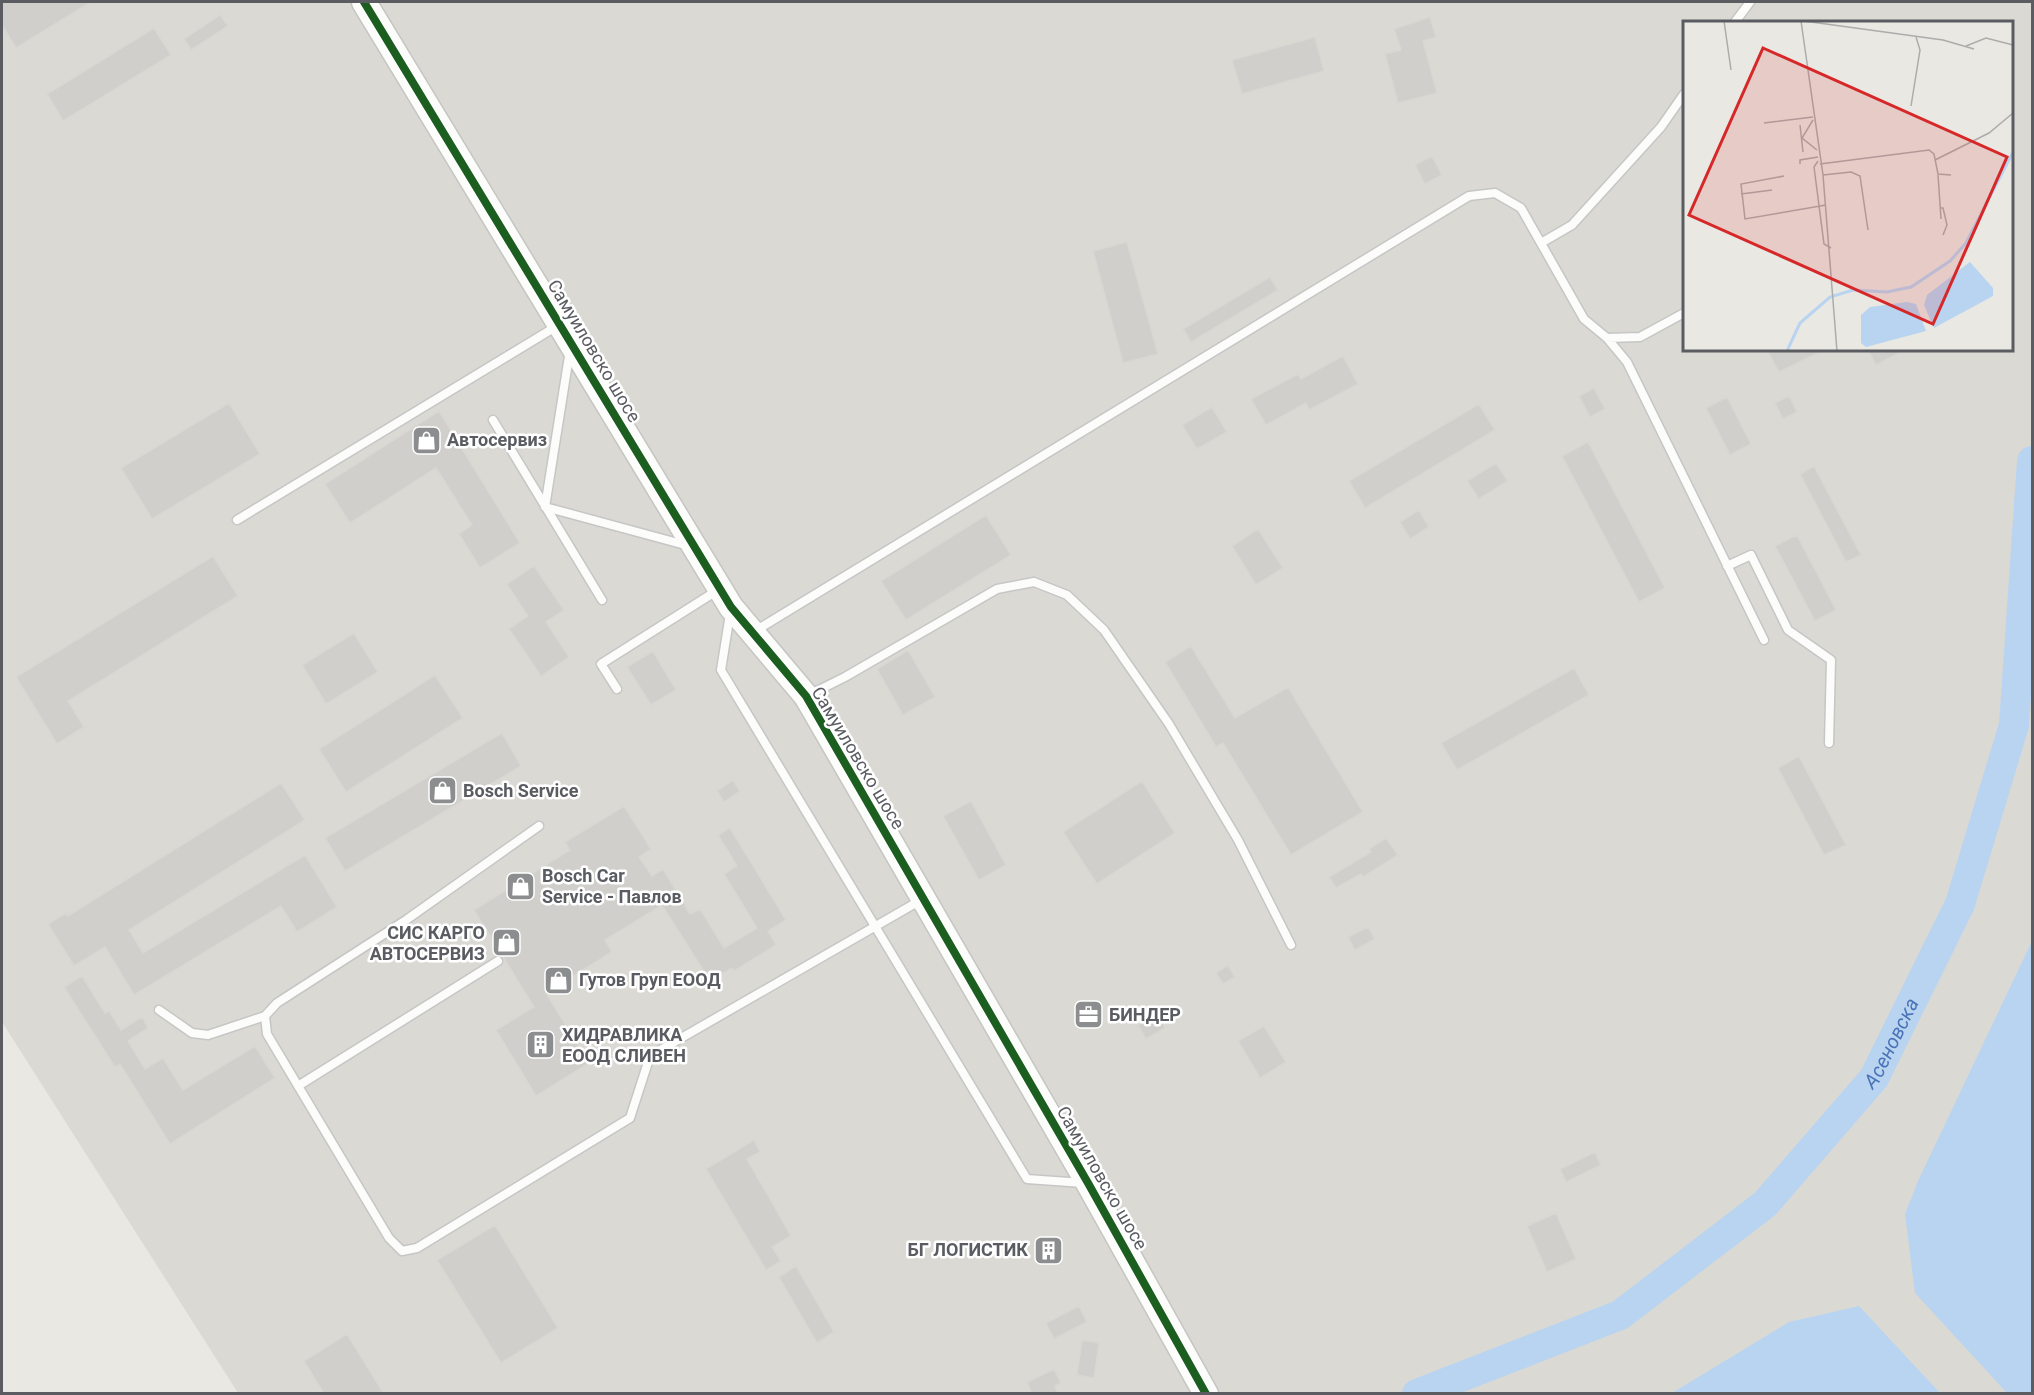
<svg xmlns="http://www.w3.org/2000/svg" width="2034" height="1395" font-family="Roboto,sans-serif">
	<rect width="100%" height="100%" fill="#e9e8e3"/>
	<path fill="#dad9d4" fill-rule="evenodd" d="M2 2H2032V1393H238L2 1022ZM1684 22H2012V350H1684Z"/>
	<path fill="#b9d4f1" d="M2032 941V1393H2007L1915 1293 1905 1214 1918 1181Z
		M1859 1306 1940 1393H1672L1789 1322Z"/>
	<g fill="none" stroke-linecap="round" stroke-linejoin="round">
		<path stroke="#b9d4f1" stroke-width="30" id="s1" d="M1417 1394 1620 1315 1765 1204 1874 1078 1960 904 2014 725 2032 461"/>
	</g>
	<path fill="#d0cfcc" stroke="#d8d7d2" stroke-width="1.5" d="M2 2H91L16 48 2 25Z
		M220 15 228 26 191 50 184 39Z
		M1430 17 1436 37 1423 41 1437 93 1398 103 1385 54 1401 50 1394 29Z
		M154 28 171 55 63 121 47 94Z
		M1315 37 1324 71 1242 94 1232 60Z
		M1432 156 1442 175 1425 184 1415 165Z
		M1127 242 1158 354 1123 363 1093 251Z
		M1270 277 1278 290 1191 342 1183 329Z
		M1767 350H1824L1779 372Z
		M1868 350H1905L1876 365Z
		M1343 356 1358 384 1309 410 1306 403 1266 425 1251 399 1298 374 1301 379Z
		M1594 388 1605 409 1590 417 1579 396Z
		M1789 396 1797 412 1783 419 1775 403Z
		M1727 397 1751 444 1730 455 1706 408Z
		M229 403 260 454 152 519 121 468Z
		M1479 404 1495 430 1365 508 1349 481Z
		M1212 407 1227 432 1197 449 1182 425Z
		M439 411 520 543 480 568 459 534 472 525 436 468 350 523 325 484Z
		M1588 442 1665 588 1639 602 1562 456Z
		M1496 463 1508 481 1479 499 1467 481Z
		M1814 466 1861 555 1846 562 1800 474Z
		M1419 510 1429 527 1410 539 1400 522Z
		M986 515 1011 555 906 620 881 581Z
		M1258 529 1283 568 1256 585 1232 546Z
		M1797 535 1836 610 1815 621 1775 546Z
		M213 556 238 596 68 701 84 727 57 744 16 677Z
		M534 566 564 610 546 622 569 657 541 676 509 629 528 616 507 584Z
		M354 633 378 672 326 704 302 665Z
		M1191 646 1235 718 1288 687 1363 812 1291 855 1223 743 1216 747 1165 662Z
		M908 650 935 697 903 715 877 669Z
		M653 651 676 690 651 705 627 667Z
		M1574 668 1589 695 1457 770 1441 743Z
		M435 675 463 718 346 792 319 749Z
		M502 733 521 766 345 871 325 838Z
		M1799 756 1846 845 1824 855 1778 768Z
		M733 780 740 791 724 802 717 791Z
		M1142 781 1175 833 1097 884 1063 832Z
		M281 783 305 820 129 930 143 953 305 855 337 907 297 932 281 906 134 995 105 947 74 966 48 924 66 913 68 916Z
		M971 801 1006 865 979 880 943 816Z
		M624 806 651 849 639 857 652 876 663 869 690 914 700 909 724 948 757 928 724 874 737 866 718 835 730 828 786 920 768 931 776 945 734 971 732 968 710 981 662 905 605 940 612 952 546 993 589 1063 536 1096 496 1030 534 1007 474 910 570 850 565 842Z
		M1386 838 1398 855 1363 877 1361 874 1336 888 1329 877 1371 852 1369 849Z
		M1368 927 1375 939 1355 950 1348 937Z
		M1228 965 1235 977 1223 984 1216 973Z
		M82 976 105 1013 109 1011 121 1030 142 1017 148 1028 128 1041 145 1069 163 1058 183 1090 255 1046 275 1078 170 1144 120 1064 115 1067 64 987Z
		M1158 1014 1165 1028 1146 1039 1138 1025Z
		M1264 1026 1286 1062 1260 1078 1238 1041Z
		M754 1140 760 1152 747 1159 791 1236 772 1247 781 1261 766 1270 706 1169Z
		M1595 1152 1601 1165 1566 1182 1560 1169Z
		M1556 1213 1576 1259 1547 1272 1527 1226Z
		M495 1225 558 1328 501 1363 437 1260Z
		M796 1266 834 1332 817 1343 779 1277Z
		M1079 1306 1087 1322 1054 1339 1046 1323Z
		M347 1334 384 1394H324L304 1361Z
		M1082 1340 1099 1343 1094 1378 1077 1375Z
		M1054 1369 1061 1383 1055 1386 1058 1394H1032L1027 1382Z"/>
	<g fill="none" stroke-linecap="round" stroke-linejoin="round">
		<defs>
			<path id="lane" d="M1735 22 1750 2
				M1541 243 1572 225 1661 127 1684 94
				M1607 338 1627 362 1764 640
				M570 350 545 507 689 546
				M493 420 602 600
				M237 520 557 326
				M1727 566 1751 555 1788 630 1831 660 1829 743
				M730 614 721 670 1027 1179 1083 1183
				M755 631 1469 196 1495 193 1521 208 1584 319 1607 338 1640 337 1684 313
				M617 689 601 664 718 590
				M807 696 845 677 997 589 1034 582 1067 595 1104 630 1169 724 1238 840 1291 945
				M539 826 406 920 277 1003 265 1016 267 1034 389 1238 402 1251 417 1248 630 1118 650 1056 921 900
				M159 1010 192 1033 208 1035 265 1016
				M298 1086 498 961"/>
			<path id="secondary" d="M364 2 731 607 806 696 1088 1183 1206 1394"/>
		</defs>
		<use href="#lane" stroke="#c6c6c6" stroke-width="11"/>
		<use href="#secondary" stroke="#c5c5c3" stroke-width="27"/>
		<use href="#lane" stroke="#fcfcfb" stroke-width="8"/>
		<use href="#secondary" stroke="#fcfcfb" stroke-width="24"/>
		<defs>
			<path id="cycleway" d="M364 2 731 607 806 696 1088 1183 1206 1394"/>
		</defs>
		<use href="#cycleway" stroke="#fff" stroke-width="11"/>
		<use href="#cycleway" stroke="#1b5e20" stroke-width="8"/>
	</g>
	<defs>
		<symbol id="shop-square" viewBox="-11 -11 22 22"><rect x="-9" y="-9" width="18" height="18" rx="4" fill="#8c8d8e" stroke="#fff"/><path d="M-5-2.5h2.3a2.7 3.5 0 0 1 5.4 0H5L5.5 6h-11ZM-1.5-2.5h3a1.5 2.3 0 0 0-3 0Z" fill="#fff"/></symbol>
		<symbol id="office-square" viewBox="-11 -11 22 22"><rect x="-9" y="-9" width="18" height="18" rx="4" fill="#8c8d8e" stroke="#fff"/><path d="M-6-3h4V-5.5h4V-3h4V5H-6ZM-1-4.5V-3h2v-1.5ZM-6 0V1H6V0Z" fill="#fff"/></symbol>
		<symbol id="building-square" viewBox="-11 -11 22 22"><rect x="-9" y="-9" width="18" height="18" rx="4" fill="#8c8d8e" stroke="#fff"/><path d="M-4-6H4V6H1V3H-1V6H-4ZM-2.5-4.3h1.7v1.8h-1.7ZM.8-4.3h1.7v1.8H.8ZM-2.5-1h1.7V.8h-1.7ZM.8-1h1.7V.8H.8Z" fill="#fff"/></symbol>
	</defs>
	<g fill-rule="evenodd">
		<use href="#shop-square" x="410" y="424" width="33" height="33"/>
		<use href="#shop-square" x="426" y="774" width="33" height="33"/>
		<use href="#shop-square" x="504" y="870" width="33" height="33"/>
		<use href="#shop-square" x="490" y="926" width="33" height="33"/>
		<use href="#shop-square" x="542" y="964" width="33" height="33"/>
		<use href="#office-square" x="1072" y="998" width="33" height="33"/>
		<use href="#building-square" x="524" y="1028" width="33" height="33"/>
		<use href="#building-square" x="1032" y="1234" width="33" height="33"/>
	</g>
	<g text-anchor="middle" stroke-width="5" stroke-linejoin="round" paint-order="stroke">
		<g font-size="18" fill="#5a5c61" stroke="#fff">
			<text transform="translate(594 351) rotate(59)" y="6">Самуиловско шосе</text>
			<text transform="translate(858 758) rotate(59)" y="6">Самуиловско шосе</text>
			<text transform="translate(1102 1178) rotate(60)" y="6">Самуиловско шосе</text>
		</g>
		<g font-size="18" font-weight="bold" fill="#5a5c61" stroke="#fff" text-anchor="start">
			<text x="447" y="446">Автосервиз</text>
			<text x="463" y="797">Bosch Service</text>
			<text x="542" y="882">Bosch Car<tspan x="542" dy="21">Service - Павлов</tspan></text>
			<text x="485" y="939" text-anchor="end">СИС КАРГО<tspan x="485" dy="21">АВТОСЕРВИЗ</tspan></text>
			<text x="579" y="986">Гутов Груп ЕООД</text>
			<text x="1109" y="1021">БИНДЕР</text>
			<text x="562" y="1041">ХИДРАВЛИКА<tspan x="562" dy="21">ЕООД СЛИВЕН</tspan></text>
			<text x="1028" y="1256" text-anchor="end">БГ ЛОГИСТИК</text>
		</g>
		<g font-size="20" font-style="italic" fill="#4b74b8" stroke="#fff">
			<text dy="7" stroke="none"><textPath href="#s1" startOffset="606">Асеновска</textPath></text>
		</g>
	</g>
	<g transform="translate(1683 21)">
		<rect width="330" height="330" fill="#e9e8e3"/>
		<path d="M287 241 310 267V275L251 307 241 284 244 274ZM224 281 233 283 243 310 183 326 178 322V294L187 286Z" fill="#b9d4f1"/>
		<path fill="none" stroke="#b9d4f1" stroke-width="3" d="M104 330 117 302 147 276 170 269 204 271 228 266 267 240 283 222 330 131"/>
		<path fill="none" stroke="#acacab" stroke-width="1.5" d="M41 0 48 49M118 0 140 154 154 330M121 0 260 19 291 28M283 25 303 17 330 24M228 85 237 29 233 16M130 99 119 117 134 129M81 102 130 96M117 104 120 131M252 139 306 112 330 92M135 140 131 146 141 223 148 227M117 143V139L135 136M137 143 246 129 251 133 255 153 268 154M140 154 168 151 177 155 185 209M255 154 258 198M101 155 58 163 62 198 143 184M58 173 89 169M257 187H260L264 204 260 214"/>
		<path fill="#d62828" fill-opacity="0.15" stroke="#d62828" stroke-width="3" d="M80 27 324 136 250 303 6 194Z"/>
		<rect width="330" height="330" fill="none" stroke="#5a5c61" stroke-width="3"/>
	</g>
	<rect width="2034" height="1395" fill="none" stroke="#5a5c61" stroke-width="6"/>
</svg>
